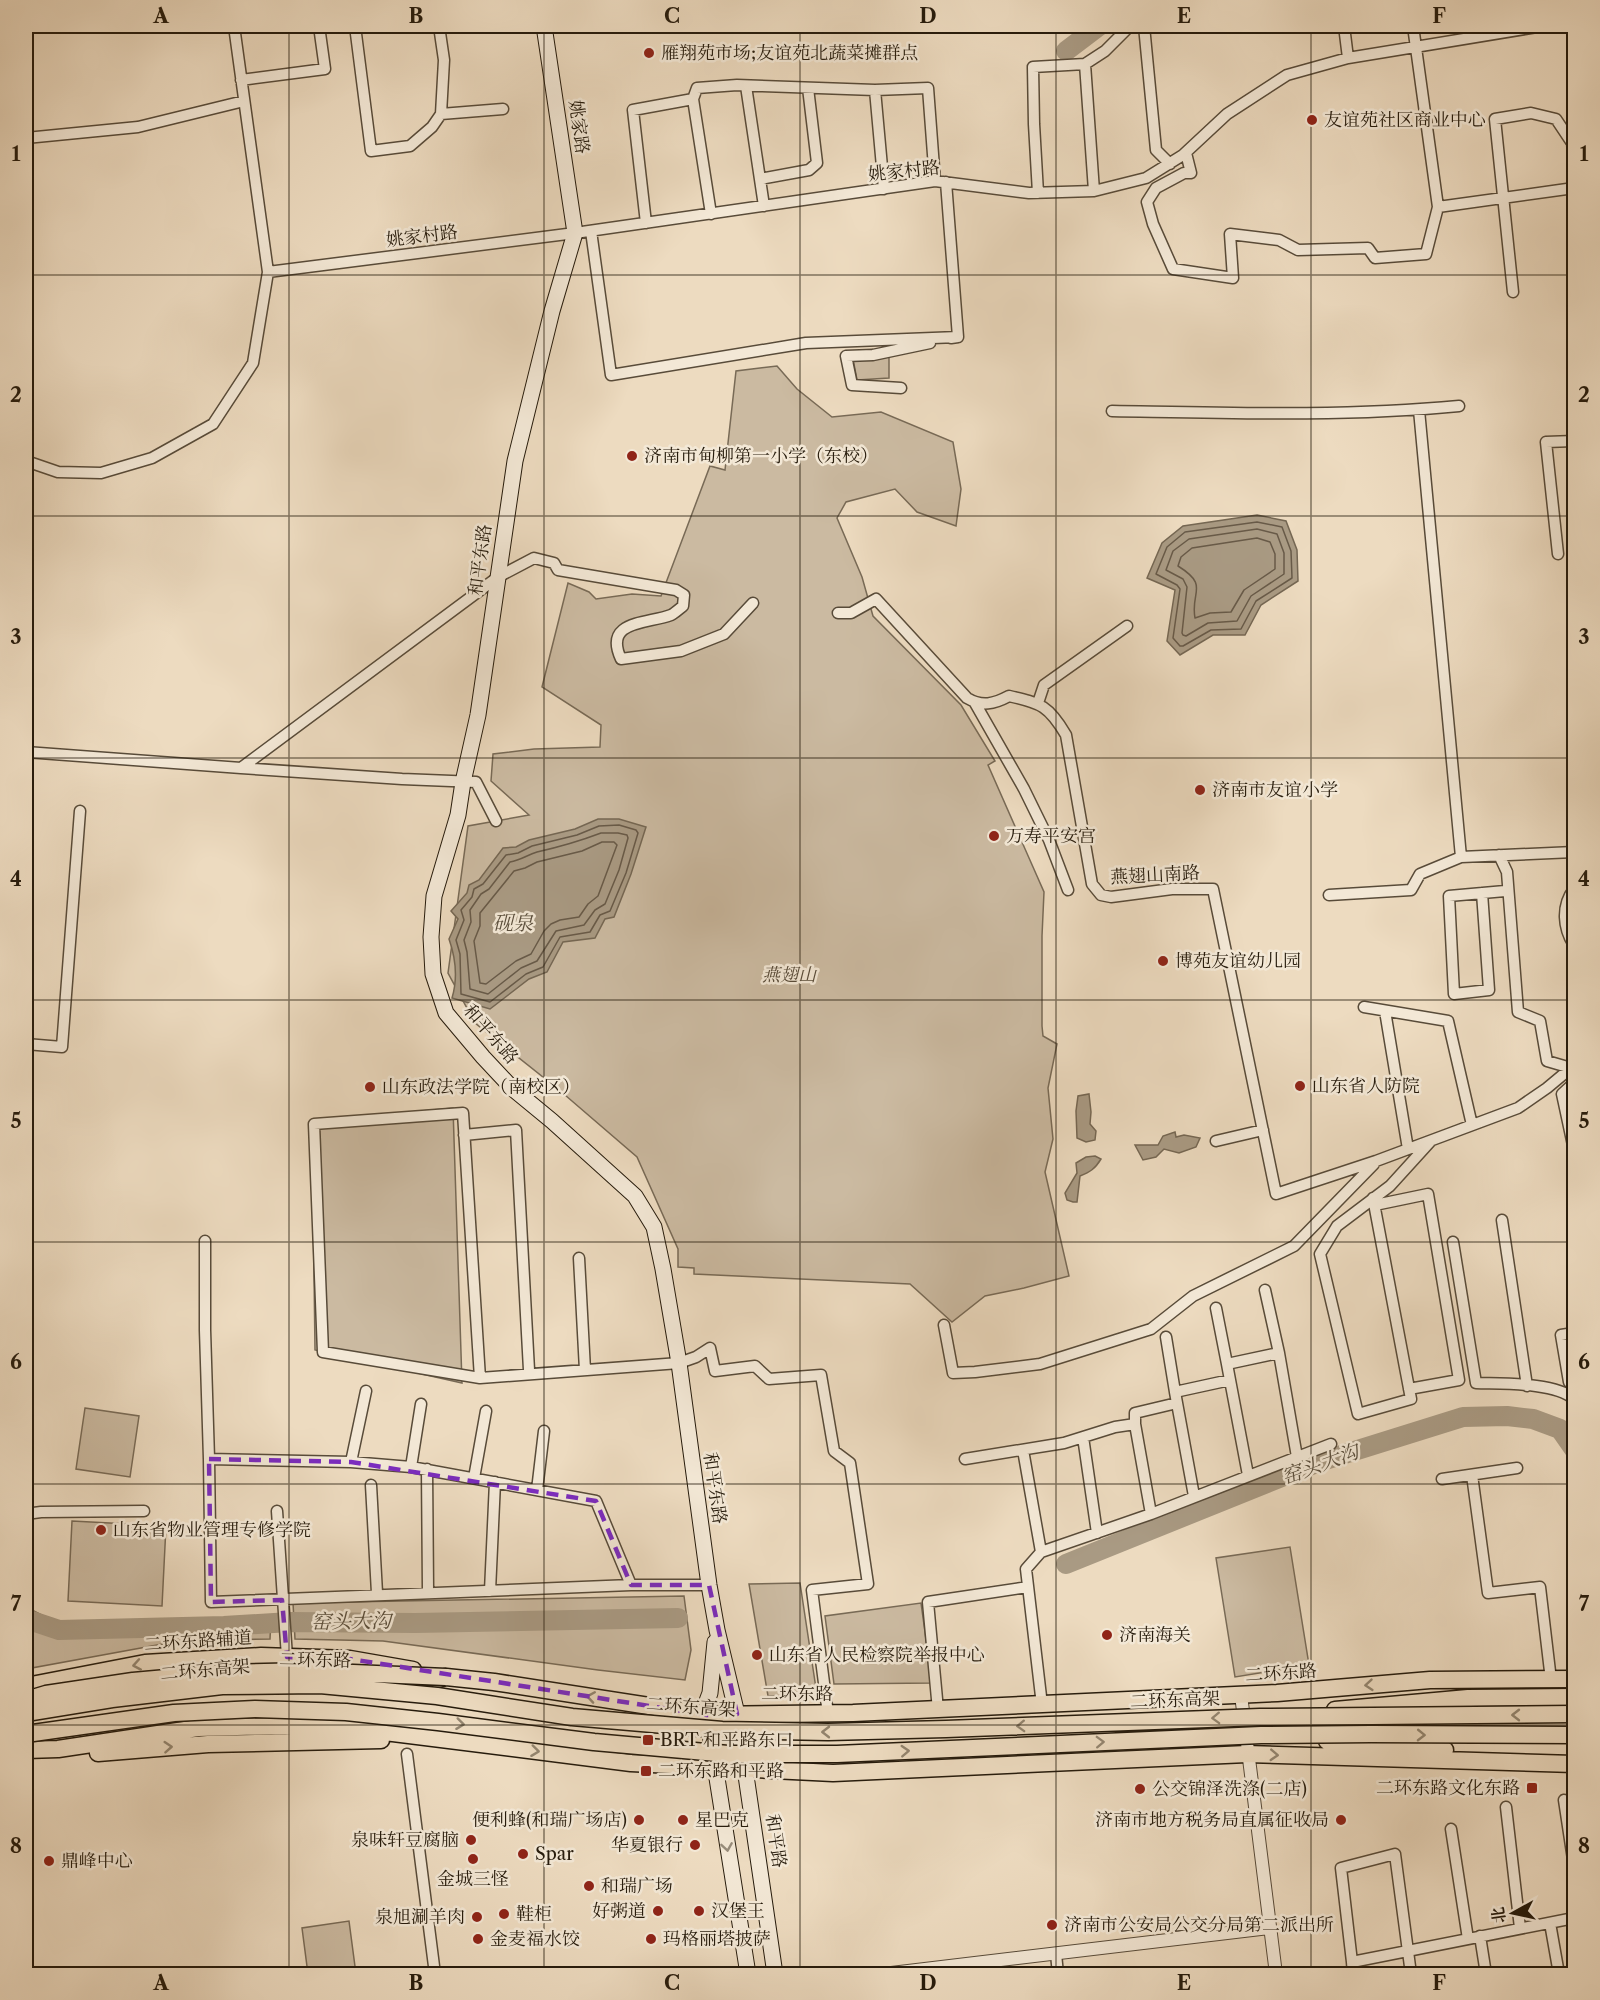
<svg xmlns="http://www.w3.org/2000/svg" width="1600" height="2000" font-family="'Libre Caslon Text','Noto Serif SC',serif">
	<rect width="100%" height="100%" fill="#eddbc0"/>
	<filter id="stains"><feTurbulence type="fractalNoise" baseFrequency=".00333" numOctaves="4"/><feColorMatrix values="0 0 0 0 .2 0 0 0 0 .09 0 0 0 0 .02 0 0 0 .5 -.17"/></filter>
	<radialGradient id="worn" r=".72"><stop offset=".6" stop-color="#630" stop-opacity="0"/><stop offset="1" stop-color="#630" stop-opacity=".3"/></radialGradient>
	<path fill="#cbbaa1" stroke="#786a56" stroke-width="1.5" d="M889 357V378L857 380 853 359Z
		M777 366 797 389 832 417 881 412 953 442 961 489 956 526 917 512 895 489 846 502 837 518 862 577 873 616 961 705 995 761 988 765 1044 892 1042 936V1026L1043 1036 1057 1044 1048 1088 1053 1139 1045 1172 1069 1276 1024 1288 985 1296 952 1322 910 1284 694 1274V1268L678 1267V1249L637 1157 558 1089 475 1023 448 973 468 826 529 815 491 781 493 754 534 749 600 747 601 725 542 687 568 583 589 592 596 599 632 594 661 596 710 466 725 470 736 371Z
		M453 1108 462 1383 315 1350 312 1121Z
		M85 1408 139 1416 130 1477 76 1469Z
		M72 1521 166 1526 162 1606 68 1601Z
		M1290 1547 1309 1665 1235 1677 1216 1558Z
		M800 1583 817 1695 768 1696 749 1584Z
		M684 1596 691 1650 685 1680 598 1670 383 1641 295 1639 293 1603Z
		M921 1603 932 1683 834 1684 825 1616Z
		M26 1607 59 1624V1635L271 1618 270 1639 179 1641 26 1669Z
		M349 1921 356 1974H308L302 1928Z"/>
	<path fill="#a99a83" stroke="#756753" stroke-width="1.5" d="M1257 515 1286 521 1297 550 1298 581 1261 605 1245 635H1213L1180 655 1167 641 1175 590 1147 578 1162 543 1183 526Z
		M598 819H619L646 827 631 874 614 917 605 919 595 938 563 942 547 972 529 979 490 1009 452 998C458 978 456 959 449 939L458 919 451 911 467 893 469 885 479 880 503 848 516 847 529 840 575 829Z
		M1089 1094 1091 1112 1090 1124 1096 1131 1095 1140 1086 1142 1077 1138 1076 1111 1078 1096Z
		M1175 1132 1176 1137 1184 1135 1200 1138 1196 1147 1179 1153 1164 1149 1156 1157 1143 1160 1135 1145H1158L1163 1136Z
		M1095 1156 1101 1159C1095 1169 1090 1172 1080 1176L1077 1202H1073L1067 1200 1065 1193 1077 1173 1076 1163 1086 1157Z"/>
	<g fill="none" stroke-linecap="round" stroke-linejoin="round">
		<path stroke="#685a48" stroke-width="1.5" d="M1257 522 1282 527 1291 551 1292 578 1256 601 1241 629 1211 630 1183 646H1180L1173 638 1180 589 1177 585 1156 574 1167 547 1185 532Z
			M1257 529 1277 534 1284 553V574L1251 596 1237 621 1208 623 1186 636 1183 635 1182 633 1187 587 1183 579 1166 570 1173 551 1189 539Z
			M1257 538 1270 542 1275 554V569L1244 590 1231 612 1210 613 1195 618C1190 591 1210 586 1178 566L1181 557 1192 548Z
			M619 825 636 830 638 833 626 873 610 911 600 915 590 932 560 937 543 967 526 974 490 1002 461 994 460 954 456 940 464 920 461 910 472 897 474 889 483 884 506 855 518 853 532 846 577 835 599 826Z
			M601 833H618L627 835 628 838 619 870 605 904 595 910 584 925 556 931 537 961 521 968 488 994 470 989 467 952 464 940 471 922 470 910 481 894 489 889 510 862C521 860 527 855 537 852 559 847 580 841 601 833Z
			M602 842H614L617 845 598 896 588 904 579 917 560 920 551 924 544 931 531 954 516 961 486 984 480 983 474 941 480 926V913L514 871 525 868 537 862 582 851Z"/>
		<path stroke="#a99a83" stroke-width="20" d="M1066 51 1099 26
			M1066 1564 1319 1462 1463 1417 1507 1416 1533 1419 1560 1429 1574 1449
			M26 1619 59 1630 224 1626 290 1622 415 1623 678 1618"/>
		<defs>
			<path id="minor" d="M355 26 371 151 410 146 432 127 441 114 503 109
				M439 26 444 60 441 114
				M1144 26 1156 150 1170 164
				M1344 26 1348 58
				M1413 26 1438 207 1574 188
				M1085 64 1094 191
				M241 80 325 69 319 26
				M746 86 764 206
				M875 90 884 189
				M693 99 711 214
				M26 138 138 127 244 101
				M1186 153 1191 173H1184L1156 188 1147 202 1153 224 1173 269 1233 278 1230 234 1279 240 1298 250 1368 248 1375 258 1426 254 1438 207
				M760 179 809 170 817 163 808 88
				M946 182 958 337 951 338
				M1038 193 1034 124 1033 67 1085 64 1105 51 1130 26
				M646 223 633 110 693 99 697 88 737 85 875 90 928 88 935 181
				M591 231 611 375 806 343 958 337
				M268 272 575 233 935 181 1029 193 1094 191 1146 178 1183 155 1227 114 1287 75 1348 58 1543 26
				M1513 292 1495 119 1531 113 1556 119 1572 143 1574 156
				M901 388 852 385 846 356 873 355 930 343
				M1419 410 1461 857 1574 852
				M1112 411C1228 413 1344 417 1459 406
				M26 461 58 472 101 473 152 458 213 424 253 363 268 272 234 26
				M1558 554 1546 442 1574 441
				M838 613H851L876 599 967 698C982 707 994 704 1009 696 1041 703 1049 706 1066 735L1092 884 1101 895 1111 897 1172 889H1213L1276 1194 1376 1161 1518 1108 1547 1088 1571 1068H1574
				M975 703 1024 789 1049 840 1068 890
				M1038 703 1044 685 1127 626
				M26 752 241 768 498 577 534 558 554 563 558 570 676 590 684 595 683 606C679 609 675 613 671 615 647 624 603 620 621 659L681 651 724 634 753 603
				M241 768 402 779 476 782 496 821
				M1499 855 1507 872 1518 1012 1540 1021 1547 1061 1571 1068
				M1574 889C1561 906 1563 928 1574 945
				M1482 893 1489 990 1454 994 1449 896 1505 891
				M1329 895 1411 890 1420 874 1461 857
				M1364 1007 1448 1021 1472 1125
				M1385 1011 1408 1149
				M26 1044 62 1047 80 811
				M1574 1083 1562 1094 1574 1150
				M464 1135 516 1130 529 1370
				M1216 1141 1263 1130
				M1373 1198 1411 1399 1358 1414 1320 1254 1337 1226 1390 1186 1430 1142
				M1375 1205 1428 1194 1459 1380 1409 1389
				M1502 1220 1527 1386
				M205 1241V1330L209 1459
				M1453 1242 1476 1383C1502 1384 1555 1382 1574 1399
				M579 1258 585 1370
				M1265 1290 1279 1353 1297 1457
				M1216 1308 1227 1364
				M944 1325 953 1373 975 1372 1040 1364 1151 1329 1193 1296 1294 1246 1374 1164
				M1574 1333 1561 1335 1569 1382 1574 1386
				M1166 1337 1175 1392
				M480 1378 463 1113 314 1124 323 1352 480 1378 679 1363 696 1357 710 1348 715 1371 755 1366 769 1379 821 1375 834 1451 850 1463 868 1584 812 1590 828 1714
				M1230 1380 1248 1475
				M1177 1403 1194 1496
				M1135 1424 1151 1514
				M1083 1437 1097 1533
				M1023 1450 1041 1552 1026 1569 1042 1705
				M965 1459 1064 1443 1115 1427 1135 1424V1413L1177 1403 1175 1392 1230 1380 1227 1364 1279 1353
				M351 1462 366 1391
				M411 1467 421 1404
				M427 1469 428 1589
				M1472 1475 1488 1593 1540 1587 1551 1680
				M474 1478 486 1411
				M1442 1479 1517 1468
				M371 1485 377 1593
				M537 1490 544 1431
				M277 1511 287 1657
				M26 1514 41 1512 144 1511
				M1041 1552 1151 1514 1331 1444
				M631 1585 596 1501 411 1467 351 1462 209 1459 211 1602 631 1585H709
				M490 1591 495 1482
				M938 1710 928 1602 1028 1587
				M407 1754 435 1974
				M1564 1800 1574 1866
				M1506 1807 1520 1928
				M1451 1829 1468 1939
				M1550 1923 1559 1974
				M1480 1936 1486 1974
				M1056 1954 1058 1974
				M1352 1962 1341 1868 1395 1854 1411 1974
				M1353 1974 1352 1962 1574 1918"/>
			<path id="tertiary" d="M1241 1695 1276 1974
				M883 1974 1269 1928"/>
			<path id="secondary" d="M544 26 575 233 552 311 515 461 478 715 463 782 458 815 434 896 431 937 433 974 446 1013 483 1057 512 1088 552 1121 635 1196 654 1227 663 1269 679 1363 709 1585 717 1630 737 1714 775 1974
				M715 1642 710 1693 707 1701V1715L748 1974"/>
			<path id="trunk" d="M434 1680 446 1677 494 1682 707 1715 853 1713 1277 1693 1430 1680 1574 1679
				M26 1686 145 1663 261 1656 350 1659 413 1670
				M1335 1710 1468 1698 1574 1697
				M1327 1741 1445 1750
				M26 1750 58 1749 198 1728 280 1726 369 1730 631 1763 833 1773 1247 1754 1574 1764
				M98 1753 208 1744 381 1740"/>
		</defs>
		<use href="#minor" stroke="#584b39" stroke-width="13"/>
		<use href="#tertiary" stroke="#584b39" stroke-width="14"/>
		<use href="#secondary" stroke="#261b0c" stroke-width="17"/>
		<use href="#trunk" stroke="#261b0c" stroke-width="19"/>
		<use href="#minor" stroke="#f3e8d6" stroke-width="10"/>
		<use href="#tertiary" stroke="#f3e8d6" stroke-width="12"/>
		<use href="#secondary" stroke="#f3e8d6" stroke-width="15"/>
		<use href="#trunk" stroke="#eddbc0" stroke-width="16"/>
		<defs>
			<path id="trunk-bridge" d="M26 1700 46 1694 133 1681 222 1673 307 1671 446 1677
				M26 1713 112 1699 222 1686 320 1685 437 1696 572 1717 722 1730 828 1732 946 1729 1260 1717 1574 1714
				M26 1734 174 1713 255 1709 346 1712 438 1722 594 1742 728 1754H837L1261 1735 1371 1734 1574 1735"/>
		</defs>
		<use href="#trunk-bridge" stroke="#261b0c" stroke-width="19" stroke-linecap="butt"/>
		<use href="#trunk-bridge" stroke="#eddbc0" stroke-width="16"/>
	</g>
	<defs><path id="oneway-chevron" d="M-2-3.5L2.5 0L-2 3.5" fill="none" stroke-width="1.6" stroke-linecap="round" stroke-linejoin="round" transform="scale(1.5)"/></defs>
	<g stroke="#93856f">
		<use href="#oneway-chevron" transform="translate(137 1665) rotate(170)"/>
		<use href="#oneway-chevron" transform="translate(1369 1685) rotate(175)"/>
		<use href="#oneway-chevron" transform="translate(591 1697) rotate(-171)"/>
		<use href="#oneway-chevron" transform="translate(1516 1715) rotate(180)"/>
		<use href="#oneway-chevron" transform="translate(1216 1718) rotate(178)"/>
		<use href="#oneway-chevron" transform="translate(460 1724) rotate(7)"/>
		<use href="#oneway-chevron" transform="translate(1021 1726) rotate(178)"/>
		<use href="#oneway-chevron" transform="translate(826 1732) rotate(180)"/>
		<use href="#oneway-chevron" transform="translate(1421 1735) rotate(1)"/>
		<use href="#oneway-chevron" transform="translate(1100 1742) rotate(-2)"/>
		<use href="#oneway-chevron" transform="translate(168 1747) rotate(-4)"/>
		<use href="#oneway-chevron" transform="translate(535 1751) rotate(7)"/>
		<use href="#oneway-chevron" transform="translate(905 1751) rotate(-3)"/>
		<use href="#oneway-chevron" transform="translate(1274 1755) rotate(3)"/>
	</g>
	<use stroke="#978c7b" href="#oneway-chevron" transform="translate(727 1847) rotate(81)"/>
	<path fill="none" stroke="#7b2cbf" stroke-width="4.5" stroke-dasharray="12 8" stroke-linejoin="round" d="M209 1459 351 1462 596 1501 631 1585H709L737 1714 707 1715 350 1659 287 1657 282 1600 211 1602Z"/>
	<path fill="none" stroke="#261b0c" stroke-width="1.5" stroke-opacity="0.55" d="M289 26V1974M544 26V1974M800 26V1974M1056 26V1974M1311 26V1974M26 275H1574M26 516H1574M26 758H1574M26 1000H1574M26 1242H1574M26 1484H1574M26 1725H1574"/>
	<g fill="#8f2418" stroke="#f3e8d6" stroke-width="2">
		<circle cx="649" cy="53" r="6"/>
		<circle cx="1312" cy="120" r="6"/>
		<circle cx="632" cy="456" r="6"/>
		<circle cx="1200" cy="790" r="6"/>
		<circle cx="994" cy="836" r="6"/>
		<circle cx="1163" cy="961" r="6"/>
		<circle cx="1300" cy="1086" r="6"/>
		<circle cx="370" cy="1087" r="6"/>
		<circle cx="101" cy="1530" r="6"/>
		<circle cx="1107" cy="1635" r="6"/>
		<circle cx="757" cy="1655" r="6"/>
		<rect x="642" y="1734" width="12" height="12" rx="3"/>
		<rect x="640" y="1765" width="12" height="12" rx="3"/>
		<rect x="1526" y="1782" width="12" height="12" rx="3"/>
		<circle cx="1140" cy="1789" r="6"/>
		<circle cx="639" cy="1820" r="6"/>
		<circle cx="683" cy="1820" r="6"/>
		<circle cx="1341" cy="1820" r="6"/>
		<circle cx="471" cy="1840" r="6"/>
		<circle cx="695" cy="1845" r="6"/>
		<circle cx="523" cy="1854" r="6"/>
		<circle cx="473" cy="1859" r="6"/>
		<circle cx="49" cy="1861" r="6"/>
		<circle cx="589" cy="1886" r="6"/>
		<circle cx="658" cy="1911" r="6"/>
		<circle cx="699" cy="1911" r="6"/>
		<circle cx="504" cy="1914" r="6"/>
		<circle cx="477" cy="1917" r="6"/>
		<circle cx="1052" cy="1925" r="6"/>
		<circle cx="478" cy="1939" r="6"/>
		<circle cx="651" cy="1939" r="6"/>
	</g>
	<g text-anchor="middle" stroke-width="5" stroke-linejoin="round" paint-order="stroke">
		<g font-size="18" fill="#261b0c" stroke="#f3e8d6" text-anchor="start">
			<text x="661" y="59">雁翔苑市场;友谊苑北蔬菜摊群点</text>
			<text x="1324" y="126">友谊苑社区商业中心</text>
			<text x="644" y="462">济南市甸柳第一小学（东校）</text>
			<text x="1212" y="796">济南市友谊小学</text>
			<text x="1006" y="842">万寿平安宫</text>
			<text x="1175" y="967">博苑友谊幼儿园</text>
			<text x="1312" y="1092">山东省人防院</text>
			<text x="382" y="1093">山东政法学院（南校区）</text>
			<text x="113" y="1536">山东省物业管理专修学院</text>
			<text x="1119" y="1641">济南海关</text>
			<text x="769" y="1661">山东省人民检察院举报中心</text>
			<text x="660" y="1746">BRT 和平路东口</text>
			<text x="658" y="1777">二环东路和平路</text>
			<text x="1520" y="1794" text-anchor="end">二环东路文化东路</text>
			<text x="1152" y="1795">公交锦泽洗涤(二店)</text>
			<text x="627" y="1826" text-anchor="end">便利蜂(和瑞广场店)</text>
			<text x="695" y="1826">星巴克</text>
			<text x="1329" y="1826" text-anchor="end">济南市地方税务局直属征收局</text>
			<text x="459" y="1846" text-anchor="end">泉味轩豆腐脑</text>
			<text x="683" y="1851" text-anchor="end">华夏银行</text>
			<text x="535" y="1860">Spar</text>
			<text x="61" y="1867">鼎峰中心</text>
			<text x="473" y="1885" text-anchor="middle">金城三怪</text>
			<text x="601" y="1892">和瑞广场</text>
			<text x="646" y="1917" text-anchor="end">好粥道</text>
			<text x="711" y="1917">汉堡王</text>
			<text x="516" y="1920">鞋柜</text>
			<text x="465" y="1923" text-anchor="end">泉旭涮羊肉</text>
			<text x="1064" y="1931">济南市公安局公交分局第二派出所</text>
			<text x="490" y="1945">金麦福水饺</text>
			<text x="663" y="1945">玛格丽塔披萨</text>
		</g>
		<g font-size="18" fill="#261b0c" stroke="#f3e8d6">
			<text transform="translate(579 127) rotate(82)" y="6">姚家路</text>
			<text transform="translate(904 171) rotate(-6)" y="6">姚家村路</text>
			<text transform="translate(422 236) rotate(-7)" y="6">姚家村路</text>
			<text transform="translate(480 560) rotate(-82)" y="6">和平东路</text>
			<text transform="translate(1155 875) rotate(-3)" y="6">燕翅山南路</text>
			<text transform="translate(491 1034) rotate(49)" y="6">和平东路</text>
			<text transform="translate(715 1488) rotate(82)" y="6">和平东路</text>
			<text transform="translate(198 1641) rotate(-4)" y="6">二环东路辅道</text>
			<text transform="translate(315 1660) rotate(1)" y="6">二环东路</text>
			<text transform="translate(205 1670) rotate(-5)" y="6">二环东高架</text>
			<text transform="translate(1281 1673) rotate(-4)" y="6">二环东路</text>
			<text x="797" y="1700">二环东路</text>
			<text transform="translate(1175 1700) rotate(-2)" y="6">二环东高架</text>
			<text transform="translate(691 1707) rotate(4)" y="6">二环东高架</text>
			<text transform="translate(776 1841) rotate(82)" y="6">和平路</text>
		</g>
		<g font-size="18" font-style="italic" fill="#584b39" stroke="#f3e8d6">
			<text x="789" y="981">燕翅山</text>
		</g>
		<g font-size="20" font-style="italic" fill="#5a4e3c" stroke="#f3e8d6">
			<text x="513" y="930">砚泉</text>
			<text transform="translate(1320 1464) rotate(-20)" y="7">窑头大沟</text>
			<text transform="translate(351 1621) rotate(-1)" y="7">窑头大沟</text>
		</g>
	</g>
	<rect width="1600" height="2000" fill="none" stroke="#eddbc0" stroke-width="66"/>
	<g transform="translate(1513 1913) rotate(262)" stroke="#f3e8d6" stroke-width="4.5" paint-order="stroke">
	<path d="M0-4.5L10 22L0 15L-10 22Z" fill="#261b0c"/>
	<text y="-9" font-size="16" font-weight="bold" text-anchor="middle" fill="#261b0c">北</text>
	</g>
	<rect x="33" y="33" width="1534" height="1934" fill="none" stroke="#261b0c" stroke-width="2"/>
	<g font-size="20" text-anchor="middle" font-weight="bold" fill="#261b0c">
		<text x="161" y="23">A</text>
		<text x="416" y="23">B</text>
		<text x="672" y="23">C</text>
		<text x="928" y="23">D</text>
		<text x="1184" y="23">E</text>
		<text x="1439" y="23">F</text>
		<text x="16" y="161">1</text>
		<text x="1584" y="161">1</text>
		<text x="16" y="402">2</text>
		<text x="1584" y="402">2</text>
		<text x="16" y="644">3</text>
		<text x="1584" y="644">3</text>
		<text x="16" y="886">4</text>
		<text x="1584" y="886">4</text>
		<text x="16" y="1128">5</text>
		<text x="1584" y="1128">5</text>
		<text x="16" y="1369">6</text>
		<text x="1584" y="1369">6</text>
		<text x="16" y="1611">7</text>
		<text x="1584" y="1611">7</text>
		<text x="16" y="1853">8</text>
		<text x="1584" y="1853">8</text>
		<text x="161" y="1990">A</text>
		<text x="416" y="1990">B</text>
		<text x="672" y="1990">C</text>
		<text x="928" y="1990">D</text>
		<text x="1184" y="1990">E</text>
		<text x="1439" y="1990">F</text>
	</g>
	<rect width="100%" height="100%" filter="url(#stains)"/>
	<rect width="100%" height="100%" fill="url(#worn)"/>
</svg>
